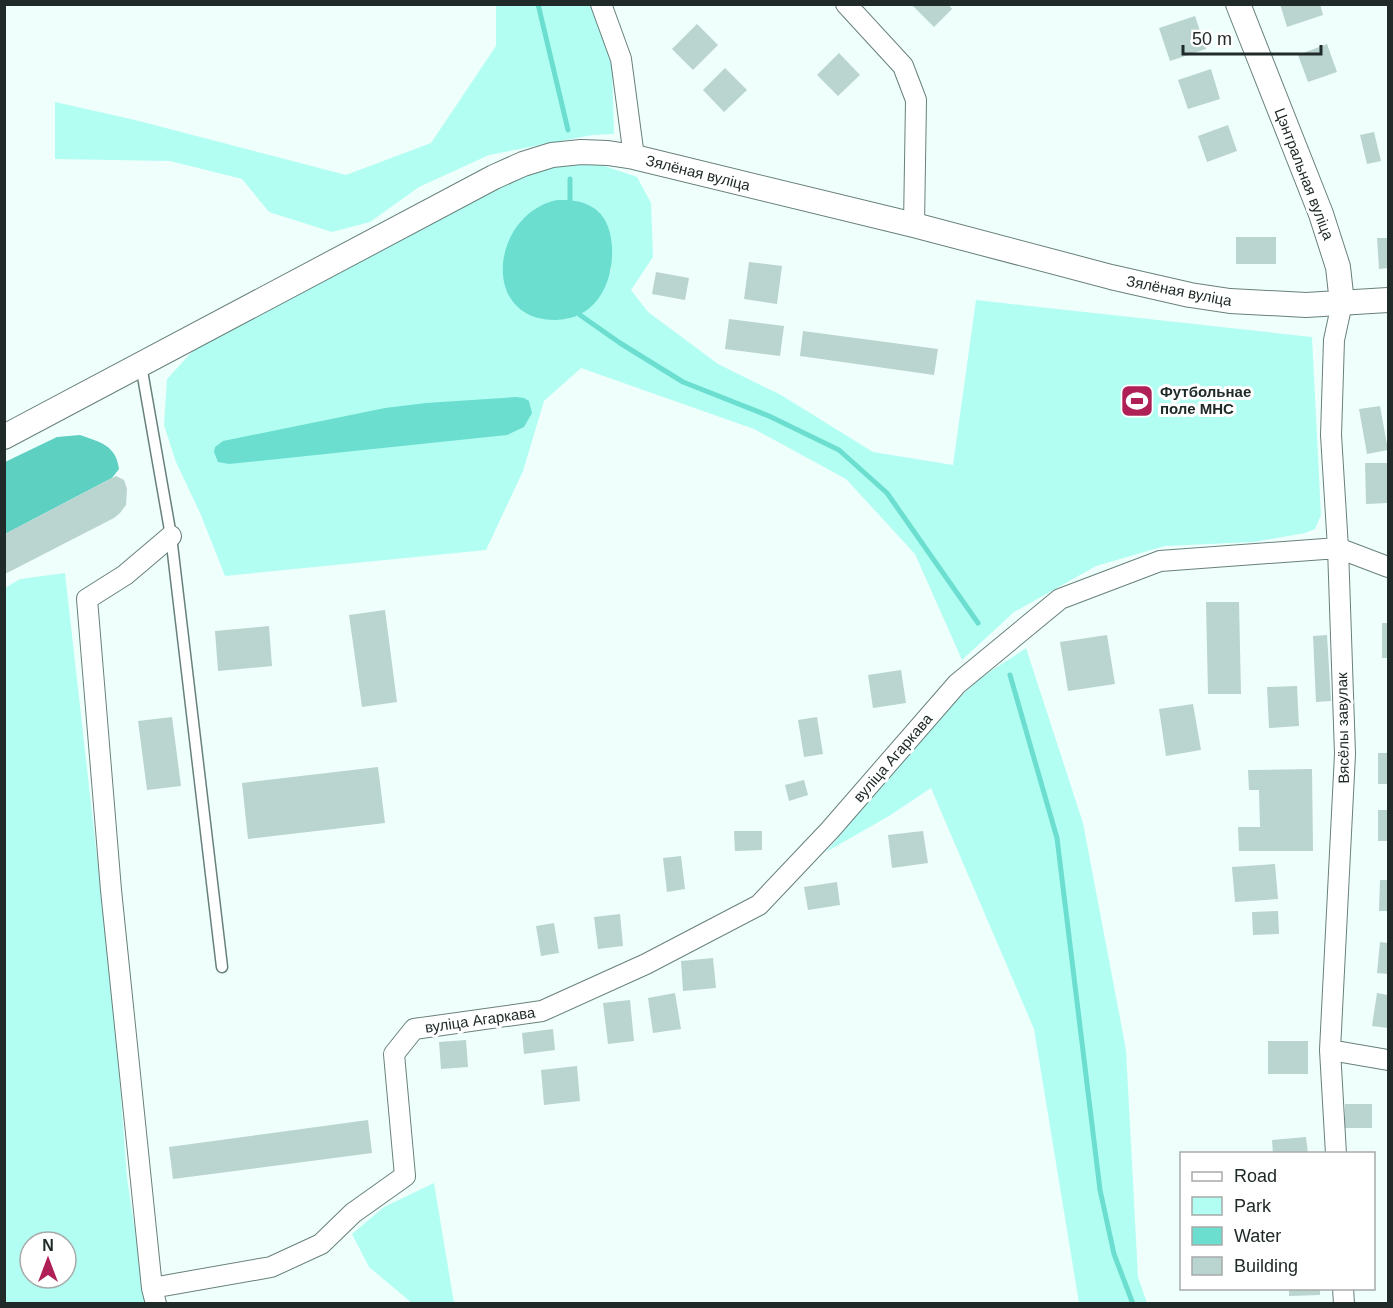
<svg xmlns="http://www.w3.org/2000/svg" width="1393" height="1308" font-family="Helvetica,sans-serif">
	<rect width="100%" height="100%" fill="#effffc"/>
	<path fill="#b3fef3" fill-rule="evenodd" d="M496 5H592L606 38 612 67 614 134 592 135 489 155 419 187 370 222 332 232 269 212 242 179 170 161 55 159V102L135 120 346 175 431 143 496 46Z
		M593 162 637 177 651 203 653 257 631 290 648 312 718 364 781 395 873 452 953 465 976 300 1312 337 1321 515 1315 529 1305 533 1254 542 1165 546 1096 566 1014 612 962 660 915 554 846 479 754 429 581 368 544 401 523 471 486 550 225 576 201 515 176 462 164 425 167 379 203 340 468 202 528 173 565 164ZM517 227 611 241V271L568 319C507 323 489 276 517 227Z
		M65 573 115 1017 127 1178 146 1303 5 1304V588L20 579ZM30 1242H66V1278H30Z
		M1026 648 1083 823 1126 1050 1138 1277 1147 1303H1079L1034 1029 931 788 889 816 826 852C874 796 918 735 973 685 988 671 1009 660 1026 648Z
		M434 1183 454 1303H412L369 1267 352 1234 384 1207Z"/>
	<path fill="#5dd0c2" d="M80 435C100 442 116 445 119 469L112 478 5 534V462L57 437Z"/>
	<path fill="#6cded0" d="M557 200C569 200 581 200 592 207 606 215 611 231 612 246 614 282 597 319 556 320 479 321 491 214 557 200Z
		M516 397 524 398 529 401 532 413 524 427 507 435 229 464 218 462 214 452 215 447 223 441 385 408 426 403Z"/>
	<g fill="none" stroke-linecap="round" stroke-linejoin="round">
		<path stroke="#6cded0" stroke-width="5" d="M538 4 568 130
			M570 200V179
			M580 315 620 343 683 382 769 416 839 450 887 493 978 623
			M1010 675 1057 838 1100 1190 1114 1254 1133 1304"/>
	</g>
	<path fill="#bad4d0" d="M911 4H948L952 9 934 27Z
		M1280 4H1320L1323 15 1287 27Z
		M1195 16 1206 49 1170 61 1159 28Z
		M697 24 718 45 693 70 672 49Z
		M1327 44 1337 72 1308 82 1298 55Z
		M839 53 860 75 838 96 817 75Z
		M725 68 747 90 724 112 703 90Z
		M1211 69 1220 99 1188 109 1178 80Z
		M1228 125 1237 151 1207 162 1198 136Z
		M1374 132 1381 161 1367 164 1360 135Z
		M1236 237H1276V264H1236Z
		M1377 238H1388V268L1379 269Z
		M749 262 782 266 777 304 744 299Z
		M656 272 689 278 685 300 652 294Z
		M729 319 784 326 780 356 725 349Z
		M803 331 938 349 934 375 800 356Z
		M1380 406 1388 450 1367 454 1359 409Z
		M1365 463H1388V503L1366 504Z
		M116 476 124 480 127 489 126 505 120 513 114 518 5 574V534Z
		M1206 602H1239L1241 694H1208Z
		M385 610 397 702 362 707 349 615Z
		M1382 623H1388V658H1382Z
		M269 626 272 666 218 671 215 631Z
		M1107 635 1115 684 1068 691 1060 642Z
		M1327 635 1331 701 1316 702 1313 636Z
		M901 670 906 703 873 708 868 675Z
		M1297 686 1299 726 1269 728 1267 687Z
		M1193 704 1201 750 1166 756 1159 709Z
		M172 717 181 786 147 790 138 721Z
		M817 717 823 754 804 757 798 720Z
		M1378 753H1388V784H1378Z
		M378 767 385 823 248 839 242 783Z
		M1312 769 1313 851H1239L1238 827H1260L1259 790H1249L1248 770Z
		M804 780 808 795 789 801 785 785Z
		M1378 810H1388V841H1378Z
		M734 831H762V850L735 851Z
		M923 831 928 863 892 868 888 835Z
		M681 856 685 889 667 892 663 858Z
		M1275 864 1278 899 1235 902 1232 867Z
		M1380 880H1388V911H1379Z
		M837 882 840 905 808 910 804 887Z
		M1278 911 1279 934 1253 935 1252 912Z
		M620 914 623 946 598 949 594 917Z
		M554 923 559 953 541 956 536 926Z
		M1380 942 1388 943V974L1377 973Z
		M713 958 716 988 683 991 681 961Z
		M675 993 681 1029 653 1033 648 998Z
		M1377 993 1388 995V1028L1372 1026Z
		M630 1000 634 1041 608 1044 603 1003Z
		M553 1029 555 1050 524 1054 522 1033Z
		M466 1040 468 1067 441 1069 439 1042Z
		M1268 1041H1308V1074H1268Z
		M577 1066 580 1101 544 1105 541 1070Z
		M1345 1104H1372V1128H1345Z
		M368 1120 372 1153 173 1179 169 1147Z
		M1306 1137 1308 1154H1273L1272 1140Z
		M1289 1288H1320V1295L1289 1296Z"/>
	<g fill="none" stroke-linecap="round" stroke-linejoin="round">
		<defs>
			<path id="service" d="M141 365 171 536 222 967"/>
			<path id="minor" d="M601 4 621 59 634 157
				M846 4 903 66 916 100 914 225
				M1330 1050 1388 1060
				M1336 1154 1330 1050 1345 754 1338 548 1331 435 1334 340 1342 303
				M152 1288 271 1267 321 1244 353 1213 405 1176 394 1054 414 1029 542 1011 646 964 759 905 830 830 957 684 1060 599 1160 561 1338 548 1388 567
				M1343 1288 1344 1304
				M156 1304 152 1288 111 890 87 599 125 575 171 536"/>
			<path id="tertiary" d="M1238 4 1321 214 1338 267 1342 303
				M4 437 494 177 523 164 552 155 581 152 608 153 634 157 914 225 1111 277 1190 295 1230 301 1306 305 1388 300"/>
		</defs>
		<use href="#service" stroke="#68807c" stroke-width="13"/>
		<use href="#minor" stroke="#68807c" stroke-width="22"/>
		<use href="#tertiary" stroke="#68807c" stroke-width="26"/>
		<use href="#service" stroke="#fff" stroke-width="10"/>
		<use href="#minor" stroke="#fff" stroke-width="20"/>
		<use href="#tertiary" stroke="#fff" stroke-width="24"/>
	</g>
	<defs>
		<symbol id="stadium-square" viewBox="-11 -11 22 22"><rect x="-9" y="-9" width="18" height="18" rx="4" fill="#af2056" stroke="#fff"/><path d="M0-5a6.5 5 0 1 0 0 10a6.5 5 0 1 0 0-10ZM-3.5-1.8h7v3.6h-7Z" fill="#fff"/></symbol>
	</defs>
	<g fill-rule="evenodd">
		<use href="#stadium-square" x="1118" y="382" width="38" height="38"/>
	</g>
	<g text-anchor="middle" stroke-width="6" stroke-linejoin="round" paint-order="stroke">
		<g font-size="15" fill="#202a29" stroke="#fff">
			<text transform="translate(698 173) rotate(14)" y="5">Зялёная вуліца</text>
			<text transform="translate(1304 174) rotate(69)" y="5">Цэнтральная вуліца</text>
			<text transform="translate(1179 291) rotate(11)" y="5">Зялёная вуліца</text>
			<text transform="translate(1343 728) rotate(-91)" y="5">Вясёлы завулак</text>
			<text transform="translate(893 758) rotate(-49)" y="5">вуліца Агаркава</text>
			<text transform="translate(480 1020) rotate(-8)" y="5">вуліца Агаркава</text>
		</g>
		<g font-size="15" font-weight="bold" fill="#202a29" stroke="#fff" text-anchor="start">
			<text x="1160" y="397">Футбольнае<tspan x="1160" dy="17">поле МНС</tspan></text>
		</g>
	</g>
	<rect width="1393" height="1308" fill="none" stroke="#202a29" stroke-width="12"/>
	<rect x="1180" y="1152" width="195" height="138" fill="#ffffff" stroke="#a6aaa9" stroke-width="1.5"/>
	<rect x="1192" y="1172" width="30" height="9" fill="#ffffff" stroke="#a6aaa9" stroke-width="1.5"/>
	<text x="1234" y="1182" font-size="18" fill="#202a29">Road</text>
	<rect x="1192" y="1197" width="30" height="18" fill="#b3fef3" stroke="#a6aaa9" stroke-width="1.5"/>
	<text x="1234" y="1212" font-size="18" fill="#202a29">Park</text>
	<rect x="1192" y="1227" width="30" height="18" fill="#6cded0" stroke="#a6aaa9" stroke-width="1.5"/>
	<text x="1234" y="1242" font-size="18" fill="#202a29">Water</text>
	<rect x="1192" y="1257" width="30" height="18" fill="#bad4d0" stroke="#a6aaa9" stroke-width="1.5"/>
	<text x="1234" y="1272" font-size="18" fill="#202a29">Building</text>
	<g transform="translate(48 1260)"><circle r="28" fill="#ffffff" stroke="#a6aaa9" stroke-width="1.5"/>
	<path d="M0-4.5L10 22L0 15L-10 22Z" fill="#af2056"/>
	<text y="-9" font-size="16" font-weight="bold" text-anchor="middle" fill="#202a29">N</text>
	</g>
	<path d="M1183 45v9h138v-9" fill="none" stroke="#202a29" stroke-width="3"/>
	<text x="1192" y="45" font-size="18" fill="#202a29" stroke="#ffffff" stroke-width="4.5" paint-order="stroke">50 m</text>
</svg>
